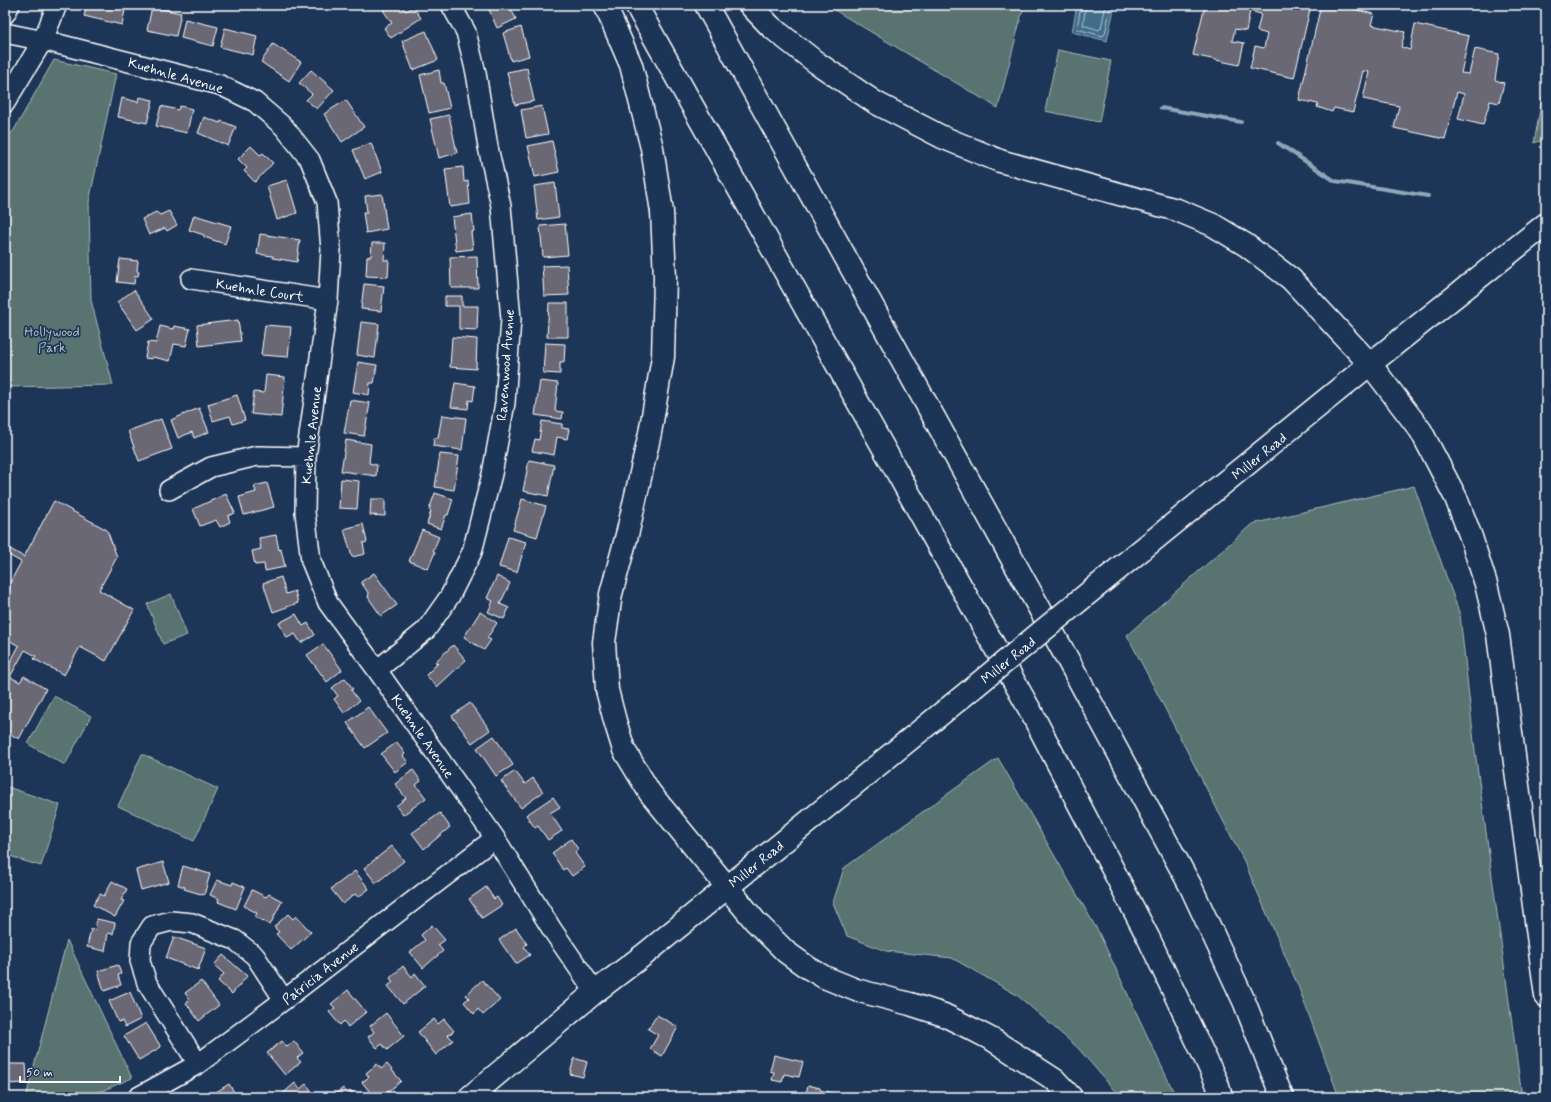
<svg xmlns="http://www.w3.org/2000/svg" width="1551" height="1102" font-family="Mynerve,sans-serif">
	<rect width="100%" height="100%" fill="#1d3557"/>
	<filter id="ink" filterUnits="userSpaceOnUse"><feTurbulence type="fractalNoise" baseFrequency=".025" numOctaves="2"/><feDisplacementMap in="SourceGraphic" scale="8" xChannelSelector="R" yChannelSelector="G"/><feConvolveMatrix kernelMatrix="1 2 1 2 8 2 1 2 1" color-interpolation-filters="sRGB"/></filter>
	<g filter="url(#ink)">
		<path fill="#597370" stroke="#acb9b8" d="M826 5H1024L998 108Z
			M1058 50 1111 61 1099 122 1045 111Z
			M54 60 116 74 89 202 91 300 113 385 5 387V141L14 130Z
			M1546 76V139L1534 143Z
			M1414 486 1460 615 1475 751 1522 1097H1339L1299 988 1244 861 1127 635 1252 524Z
			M171 594 187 635 163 644 147 604Z
			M54 696 91 716 65 765 28 744Z
			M142 754 218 789 194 841 118 806Z
			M998 758 1098 931 1176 1097H1120L1078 1048 1017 995 952 958 886 951 847 936 833 903 844 868Z
			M5 786 60 805 41 866 24 861 5 854Z
			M67 940 132 1078 104 1090 80 1097H26Z"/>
		<path fill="#436d8a" stroke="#8ea7b9" d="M1077 5H1115L1107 41 1072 32Z"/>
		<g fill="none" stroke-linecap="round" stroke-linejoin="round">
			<path stroke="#b4c5d0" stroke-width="1" d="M1081 5 1077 29 1103 36 1105 34 1111 5
				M1086 5 1083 25 1099 30 1101 28 1106 5"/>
			<path stroke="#8ea7b9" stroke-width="4" d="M1161 108 1241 122
				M1278 143 1335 181 1428 196"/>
		</g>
		<path fill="#6a6874" stroke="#fff" d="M87 5H126L122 25 84 16Z
			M389 5H401L406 11 413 7 421 18 391 38 384 28 392 23 383 10Z
			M487 5H509L516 19 497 28Z
			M1205 5H1311L1294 78 1250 68 1255 46 1264 48 1267 34 1257 31 1261 14 1250 11 1246 31 1235 29 1232 41 1244 43 1239 65 1193 55Z
			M1321 5H1336L1374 14 1371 25 1405 32 1401 47 1410 50 1415 24 1469 36 1461 73 1469 74 1475 49 1499 54 1495 80 1504 83 1499 103 1490 101 1483 125 1458 119 1464 94 1457 92 1445 139 1394 128 1399 106 1363 99 1369 72 1363 71 1353 112 1334 108 1332 112 1317 107 1318 104 1299 100Z
			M152 7 181 13 176 36 147 30Z
			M185 19 218 27 213 46 181 38Z
			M521 27 529 56 511 61 503 33Z
			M225 28 257 36 253 55 220 47Z
			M426 31 438 60 413 70 402 41Z
			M273 44 301 62 289 81 261 62Z
			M527 68 534 101 515 105 507 72Z
			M311 70 334 90 317 109 306 100 312 94 299 83Z
			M439 70 441 83H444L450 108 429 113 420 75Z
			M139 97 153 100 147 123 118 117 122 98 138 102Z
			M346 100 364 127 342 142 324 114Z
			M161 106 178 110 180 106 192 109 187 133 156 126Z
			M542 106 548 134 526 138 521 110Z
			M449 115 457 153 439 158 430 119Z
			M204 117 220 123 221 121 236 127 228 146 198 133Z
			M552 141 559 172 535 177 528 146Z
			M371 143 382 172 365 179 353 150Z
			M251 146 260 155 263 153 273 163 255 182 244 171 247 168 238 159Z
			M463 167 464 182 468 181 470 204 450 207 445 169Z
			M287 180 297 213 277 220 267 186Z
			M555 183 559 217 538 220 534 186Z
			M382 194 387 229 366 233 363 212H367L365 196Z
			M169 211 177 225 167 231 165 228 149 235 142 219 156 212 160 215Z
			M472 214 474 231 471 232 473 249 456 251 452 217Z
			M194 215 231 226 225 244 204 237V235L189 230Z
			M565 224 568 255 543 257 540 226Z
			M260 234 300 240 297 262 273 258V256L257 254Z
			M372 243H385L384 260H389L388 277 366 276 367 257 371 256Z
			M477 256 478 288H451L450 257Z
			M120 259 138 261 137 271 139 272 138 276H135L134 284 117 282Z
			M567 265 569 295 544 296 542 266Z
			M364 284 384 286 381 311 361 309Z
			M134 290 154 319 137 330 117 302Z
			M445 296H462V306H478L477 330 459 329V306H445Z
			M549 303H568V337H547Z
			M238 320 241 341 199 346 197 325Z
			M361 322 379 324 375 358 357 355Z
			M265 325 291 327 288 357 261 355Z
			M160 326 173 329 174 326 190 329 186 346 174 344 170 361 153 357 152 359 145 358 148 342 156 343Z
			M452 337 477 339 476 369 450 367Z
			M545 343 565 344 564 362H560V374L543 373Z
			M358 362 377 365 374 383H370L369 395 353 392Z
			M266 375 285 377 281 417 251 414 254 392 264 393Z
			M540 381 558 383 555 411 563 412 562 419 535 415Z
			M455 383 475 386 473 401 469 400 468 409 451 407Z
			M237 395 245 420 233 424 230 416 213 421 208 404Z
			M350 400 370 403 364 436 344 433Z
			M199 408 209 432 194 438 192 432 178 438 171 420Z
			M442 415 466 418 462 450 433 446 434 438H438Z
			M161 419 172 449 139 461 128 431Z
			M542 421 562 424V428L569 429 567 439 557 437 554 455 532 451 535 439 539 440Z
			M346 440 371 444 369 463 377 465 376 476 341 471Z
			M440 454 459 456 454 490 435 487Z
			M529 460 554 465 548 496 523 491Z
			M341 479 359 481 357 509 339 508Z
			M267 483 274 507 244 515 239 497 256 492 254 486Z
			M435 493 453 499 448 515H446L441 529 427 524 431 511 429 510Z
			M226 494 235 513 228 516 230 522 220 527 216 520 200 526 193 509Z
			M371 499H385V516L370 515Z
			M522 499 546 506 537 537 513 530Z
			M54 501 107 530 117 557 99 590 134 610 106 661 80 647 64 675 34 659 36 656 25 650 10 677 20 682 24 676 46 689 19 739 5 731V672L19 646 5 638V592L21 562 5 553V546L24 557Z
			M363 524 367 542 363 543 365 554 352 557 344 529Z
			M422 530 439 537 433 551 435 552 428 569 409 561Z
			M276 535 279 550 281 549 285 567 265 571 264 564 255 565 252 551 261 549 259 538Z
			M508 537 526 542 517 572 499 567Z
			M374 573 397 605 381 616 368 597 369 594 361 582Z
			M497 576 510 583 500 604 509 608 504 619 488 612 493 601 487 598Z
			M281 577 286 594 295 591 298 603 273 612 263 583Z
			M480 612 497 623 487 638 491 640 484 650 464 637Z
			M296 614 303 626 308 623 315 635 301 643 295 634 287 638 279 623Z
			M323 644 342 670 327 682 307 655Z
			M453 645 466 660 437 687 426 675 438 663 435 662Z
			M345 678 353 689 351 690 359 701 344 713 334 699 338 696 332 688Z
			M470 703 490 730 472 743 452 716Z
			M368 707 387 733 365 748 347 723Z
			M494 736 513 765 496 776 477 748Z
			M397 742 405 754 403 756 408 762 395 772 381 754Z
			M413 770 421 781 416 785 426 798 403 815 396 806 406 798 395 784Z
			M515 771 525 784 533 778 543 792 521 808 501 781Z
			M553 797 560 807 550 813 562 831 548 840 538 826 535 828 526 815Z
			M440 813 450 827 424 849 412 833Z
			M571 839 578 849 575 853 585 867 572 876 566 868 563 870 552 853Z
			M392 846 404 861 376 883 364 868Z
			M163 862 169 882 141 890 136 870Z
			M183 866 210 874 204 895 184 889 185 887 178 885Z
			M355 871 369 889 358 897 355 894 343 904 331 889Z
			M217 880 232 885 233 882 245 887 236 909 218 902 219 899 210 895Z
			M112 881 127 889 121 900 124 901 115 917 93 905 100 894 104 896Z
			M486 887 494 899 497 897 502 905 482 918 469 899Z
			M252 890 266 897 269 894 282 901 270 925 255 917 257 913 244 906Z
			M288 914 293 919 296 916 311 932 291 950 276 934 279 932 274 927Z
			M97 919 115 923 113 934 108 933 105 951 87 947 91 929 95 930Z
			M432 925 445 940 438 945 443 951 423 968 410 952 425 940 421 935Z
			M516 928 527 944 524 947 530 955 516 964 499 940Z
			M174 937 206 948 198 970 166 958Z
			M223 955 247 976 232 994 218 981 224 974 214 965Z
			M118 965 121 974 118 975 121 985 104 991 98 971Z
			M403 966 412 977 415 973 425 986 403 1004 388 986 393 982 390 978Z
			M482 980 500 1000 483 1015 478 1009 474 1014 464 1002 469 998 466 995Z
			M201 981 219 1005 199 1021 186 1003 190 1000 185 993Z
			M348 990 366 1012 348 1027 344 1021 340 1025 329 1012 335 1008 331 1004Z
			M130 992 141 1019 125 1027 122 1021 118 1022 109 1001Z
			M386 1013 404 1036 387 1050 382 1044 377 1048 368 1037 374 1032 370 1026Z
			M657 1015 678 1027 662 1056 650 1049 658 1035 648 1029Z
			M434 1019 438 1024 444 1019 454 1031 448 1035 453 1040 436 1055 418 1032Z
			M146 1023 161 1047 139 1060 124 1036Z
			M282 1041 287 1047 294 1041 303 1053 297 1058 301 1062 285 1075 267 1053Z
			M774 1055 803 1062 799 1077 784 1074 782 1082 772 1080 774 1072 770 1071Z
			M574 1058 587 1062 583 1077 570 1074Z
			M5 1064H26L27 1083 5 1084Z
			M377 1064 381 1069 387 1064 401 1081 382 1097H374L362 1082 369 1077 366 1073Z
			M295 1083 300 1089 306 1084 316 1096 314 1097H281L280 1096Z
			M229 1084 237 1097H214L213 1094Z
			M808 1085 820 1088V1090L840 1095 839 1097H805Z
			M343 1088 348 1094 352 1091 357 1097H332Z
			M540 1093 560 1097H539Z"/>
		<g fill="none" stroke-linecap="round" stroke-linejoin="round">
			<defs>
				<path id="minor" d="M5 14 10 5
					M5 33 54 43 220 85 255 102 284 127 310 160 327 202 331 250 328 300 306 457 305 512 311 561 328 603 377 670 495 838 553 931 595 992
					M5 103 43 40 57 5
					M191 279 328 300
					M169 490 211 467 257 456 306 457
					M377 670 426 630 450 596 472 552 492 474 505 403 511 319 501 206 488 147 476 73 466 32 451 5
					M198 1064 147 983 140 961 141 943 152 926 171 921 192 923 235 940 255 956 284 1000
					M138 1097 198 1064 284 1000 495 838"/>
				<path id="major" d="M1080 600 1370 364 1546 224
					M470 1097 595 992 645 954 973 688"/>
				<path id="highway" d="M605 5 631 65 652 148 662 212 665 278 663 357 650 433 628 531 611 594 604 642 607 690 615 721 624 750 650 793 755 921 786 952 807 967 824 977 856 990 910 1004 944 1015 968 1027 993 1040 1055 1080 1071 1097
					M636 5 1030 710 1148 937 1217 1083 1221 1097
					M706 5 1073 669 1190 885 1244 1001 1282 1097
					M750 5 771 27 817 63 876 103 942 137 1000 161 1177 210 1213 225 1246 245 1291 279 1370 364 1421 431 1456 498 1471 537 1486 584 1498 635 1546 996"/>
			</defs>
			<use href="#minor" stroke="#fff" stroke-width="22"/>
			<use href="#major" stroke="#fff" stroke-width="25"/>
			<use href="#highway" stroke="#fff" stroke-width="25"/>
			<use href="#minor" stroke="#1d3557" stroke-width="19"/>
			<use href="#major" stroke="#1d3557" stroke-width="22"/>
			<use href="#highway" stroke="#1d3557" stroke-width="22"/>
			<defs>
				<path id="major-bridge" d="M973 688 1080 600"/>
			</defs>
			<use href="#major-bridge" stroke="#fff" stroke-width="25" stroke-linecap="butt"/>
			<use href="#major-bridge" stroke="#1d3557" stroke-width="22"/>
		</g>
	</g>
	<g text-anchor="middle" stroke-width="3.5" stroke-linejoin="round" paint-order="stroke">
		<g font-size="14" fill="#fff" stroke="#1d3557">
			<text transform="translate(176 75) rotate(16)" y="5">Kuehnle Avenue</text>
			<text transform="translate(260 290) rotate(9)" y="5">Kuehnle Court</text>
			<text transform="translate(505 365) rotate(-86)" y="5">Ravenwood Avenue</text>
			<text transform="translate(311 435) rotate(-84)" y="5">Kuehnle Avenue</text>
			<text transform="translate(1259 456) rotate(-39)" y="5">Miller Road</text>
			<text transform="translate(1008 660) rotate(-39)" y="5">Miller Road</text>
			<text transform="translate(423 736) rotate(55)" y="5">Kuehnle Avenue</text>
			<text transform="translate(756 864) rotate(-39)" y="5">Miller Road</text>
			<text transform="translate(320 973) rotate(-38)" y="5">Patricia Avenue</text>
		</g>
		<g font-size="14" fill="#b4c0bf" stroke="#1d3557">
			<text x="52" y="336">Hollywood<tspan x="52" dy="16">Park</tspan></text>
		</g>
	</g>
	<rect width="1551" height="1102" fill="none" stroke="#1d3557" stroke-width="20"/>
	<rect x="10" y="10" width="1531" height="1082" fill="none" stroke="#fff" stroke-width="1.5" filter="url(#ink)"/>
	<path d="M20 1076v6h100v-6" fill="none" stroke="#ffffff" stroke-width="2"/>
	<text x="26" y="1076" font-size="12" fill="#ffffff" stroke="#1d3557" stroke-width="3" paint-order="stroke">50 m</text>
</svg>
